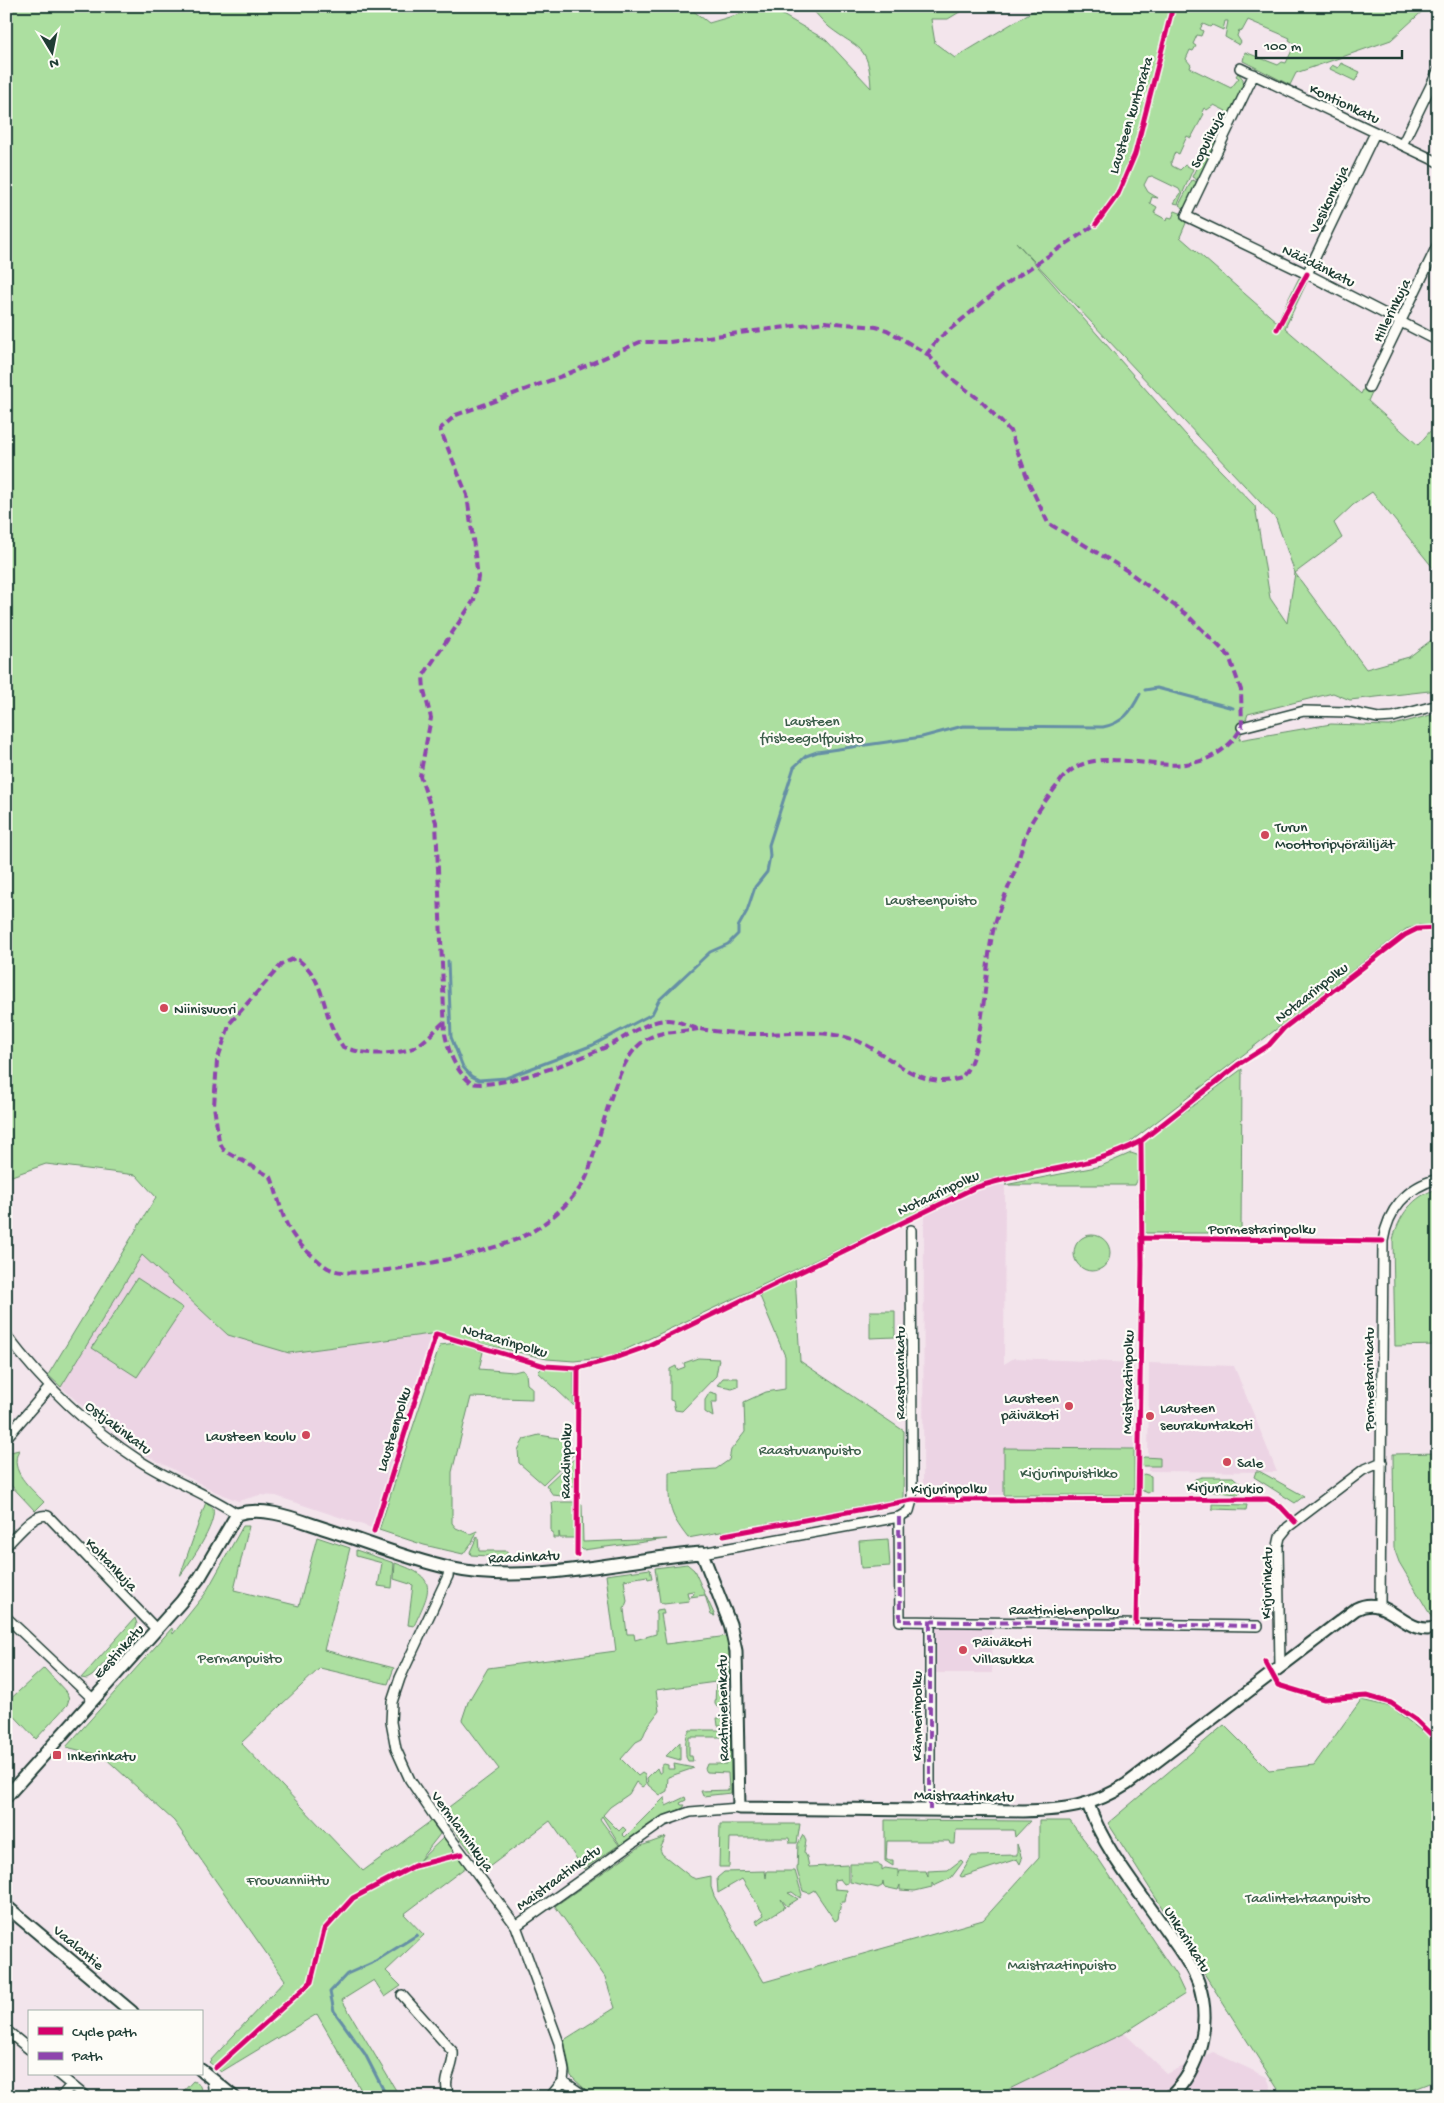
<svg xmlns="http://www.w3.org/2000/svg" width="1444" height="2103" font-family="'Gochi Hand',sans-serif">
	<rect width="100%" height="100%" fill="#f3e5ec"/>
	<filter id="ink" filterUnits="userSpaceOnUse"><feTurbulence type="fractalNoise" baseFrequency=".02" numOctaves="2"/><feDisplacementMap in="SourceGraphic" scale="10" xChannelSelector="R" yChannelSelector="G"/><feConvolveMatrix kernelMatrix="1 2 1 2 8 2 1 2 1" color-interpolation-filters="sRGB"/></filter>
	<g filter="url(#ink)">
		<path fill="#ecd4e4" d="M987 1185H1005L1004 1364 1014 1358 1134 1363V1449L1004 1448V1495H923L924 1215Z
			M142 1254 228 1335 289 1353 431 1334 372 1528 276 1496 260 1495 238 1501 214 1491 144 1454 100 1422 61 1387Z
			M1149 1363 1234 1366 1277 1472 1148 1471Z
			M935 1626H991L992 1673H934Z
			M1124 2033 1167 2074 1213 2052 1267 2077 1274 2097H993Z"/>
		<path fill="#acdfa0" stroke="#668e6a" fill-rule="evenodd" d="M6 6H687L709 23 767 6 826 40 871 88C869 43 858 50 829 27 822 21 816 13 809 6H990L963 10 948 19H931L935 43 955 58 1041 6H1428L1391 40 1296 73 1290 85 1243 61 1245 52 1278 65 1282 62 1286 63 1295 44 1289 40 1290 38 1248 20 1242 31 1239 30 1237 36 1241 42 1239 45 1225 37 1228 21H1225L1223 30 1212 25 1210 27 1203 24 1200 29 1203 31 1201 36 1197 35 1193 44 1196 46 1193 51 1190 50 1186 59 1191 65 1190 68 1231 88 1239 78 1236 76 1238 73 1243 79V85L1227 119 1223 118 1226 111 1214 105 1207 110 1204 108 1202 112 1204 114 1191 138 1187 136 1179 154 1175 152 1171 162 1172 166 1180 170 1185 165 1193 169 1178 204 1174 203 1181 193 1179 189 1152 176 1148 177 1144 185 1148 192 1158 198 1152 197 1150 203 1157 207 1154 213 1167 220 1168 217 1172 218 1175 211 1183 214 1181 218 1186 223 1180 237 1277 322 1299 278 1307 282 1285 328 1361 394 1368 380 1376 383 1368 401 1418 445 1438 422V574L1372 492 1353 505 1334 523 1342 538 1295 573 1366 669 1409 657 1438 635V690L1350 700 1333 693 1248 714 1239 740 1331 724 1390 726 1438 713V926L1419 925 1406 929 1125 1146C1080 1168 1028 1167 981 1182L610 1357 574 1361 547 1359 438 1333 289 1353 228 1335 142 1255 61 1387 48 1375 156 1197 136 1175 46 1164 6 1178ZM1016 242 1276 519 1295 573 1287 623 1270 598 1255 506 1186 435Z
			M1341 63 1360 72 1355 81 1330 69 1332 65 1338 68Z
			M1221 123 1226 125 1199 181 1192 177 1216 126 1219 127Z
			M1192 180 1198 182 1185 209 1179 205Z
			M1242 1069 1241 1233H1142L1143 1143Z
			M1131 1153 1137 1155C1140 1163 1140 1177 1135 1185H1005L1101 1166Z
			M1438 1189V1345L1395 1346 1393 1240C1398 1217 1413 1195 1438 1189Z
			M1074 1253a18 18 0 1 1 36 0a18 18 0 1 1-36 0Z
			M795 1276 800 1361 904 1431 903 1498 688 1538C667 1511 669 1505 669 1472L716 1469 729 1460 731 1450 745 1432 744 1402 766 1392 785 1389V1356L759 1294Z
			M137 1278 183 1308 137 1377 92 1348Z
			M870 1311H895V1337L870 1338Z
			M457 1343 483 1352 479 1369 514 1372 522 1370 526 1373 527 1384 532 1388V1399L471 1397 452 1472V1523L456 1528 470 1534 477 1531 473 1541 463 1554 424 1545 379 1530 440 1345Z
			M698 1358 719 1359 716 1376 682 1411 675 1410 673 1401 670 1400V1369L676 1366 677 1370 685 1367 684 1363Z
			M542 1368 574 1370V1406L538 1372Z
			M723 1378H738V1386L732 1388 717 1385Z
			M710 1392 717 1394V1402H711L713 1417 705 1412V1400Z
			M539 1435 558 1438 569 1444 571 1452 575 1453 543 1484 519 1463 518 1450 524 1439Z
			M1004 1448 1134 1449V1495H1004Z
			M19 1450C8 1471 31 1488 44 1502L35 1511 6 1480V1453Z
			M1438 1453V1619L1434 1621 1399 1562 1394 1548 1393 1454Z
			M1144 1457 1160 1458V1466H1142L1141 1459Z
			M575 1458 574 1487H563L562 1496 553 1495 546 1485Z
			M1256 1471H1259L1304 1496 1295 1503 1254 1477Z
			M1144 1474 1151 1476V1491L1148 1493 1141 1490V1476Z
			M1202 1477H1233L1243 1486V1490L1238 1494 1196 1490 1193 1484 1195 1479Z
			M206 1502 213 1508C217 1525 190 1562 180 1576Z
			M552 1502H574L575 1538H560L559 1532V1538H553V1532H551V1515L553 1514Z
			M579 1504H582L583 1542 667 1539 583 1550 579 1546Z
			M1212 1504 1247 1505 1246 1510 1212 1509Z
			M243 1526H249L234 1590 299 1606 317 1537 350 1548 324 1650 394 1668 388 1684 320 1668 241 1743 363 1871 431 1821 440 1834 418 1862 444 1837 466 1867 404 1914 424 1935 386 1971 401 1986 385 1997 374 1980 342 2000 400 2097H365L317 2014 221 2072 209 2062 285 1980 174 1821 103 1756 66 1747 172 1628 173 1634 205 1594Z
			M477 1537H478L479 1551H507V1557L471 1555 470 1552Z
			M888 1539 890 1566 861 1568 859 1541Z
			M356 1550 394 1563 392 1588 378 1586 382 1563 356 1556Z
			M395 1563C440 1578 430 1590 414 1626L408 1625 413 1585 394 1579Z
			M687 1564 694 1570 715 1616 711 1615 705 1595 690 1597 694 1594 693 1591 687 1592 689 1601 664 1604 660 1602 655 1568Z
			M650 1569 652 1578 648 1579 647 1576 624 1580 627 1601 624 1609 627 1634H634L635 1640 656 1634V1613L657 1610 663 1609 664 1614H661L666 1644 728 1636 731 1680 721 1682 728 1691 729 1726H718L717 1718H723V1708L717 1707 715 1704 716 1682 656 1690 659 1711 647 1727 642 1739 636 1742 621 1759 638 1776 642 1773 645 1775 646 1784 642 1787 636 1782 629 1794 610 1807 603 1815 619 1831 623 1827 626 1830 622 1834 625 1837 665 1797 666 1806 685 1797 686 1800 680 1803 681 1805H685L683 1808 654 1821 620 1845 602 1816 600 1819 619 1845 584 1869 550 1821 485 1870 441 1813 499 1769 462 1720 468 1702 488 1668 616 1651 606 1575Z
			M135 1618 137 1624 135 1630 92 1676 87 1679 81 1678Z
			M44 1668 67 1693 69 1699 67 1705 36 1739 6 1707V1703Z
			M1361 1700 1391 1707 1438 1744V2080L1407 2092 1344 2097H1283L1108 1823 1224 1725 1269 1770 1314 1765Z
			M690 1730H731V1793L703 1796 701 1791 729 1790 728 1773 707 1772 705 1769 707 1764H726L725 1737H689V1756H692L693 1761H688L686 1757C686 1748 684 1737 690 1730Z
			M680 1742V1760L666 1756Z
			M664 1764 668 1765V1769H675L674 1764 694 1768 668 1777 667 1791 660 1795 648 1785 647 1778 657 1768 659 1773H661V1766Z
			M885 1820 1030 1821 1015 1837 1014 1830H956L955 1844H950L949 1841H887L886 1860H893V1866L885 1861Z
			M1039 1821H1070L1098 1858 1176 1975 1185 1994 1124 2033 993 2097H642L635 2093 625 2097H593L571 2076 564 2040 615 2008 605 1977 555 1906 641 1846 666 1837 660 1849 662 1854 691 1877 696 1879 711 1876V1887L714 1896 764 1982 983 1920 1039 1858Z
			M720 1824H800L797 1843H790L789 1838H730L729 1867H719Z
			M803 1835 806 1841 804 1852 807 1857 809 1867 848 1865V1883L844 1884 840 1879 834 1880 835 1889 847 1890 845 1902H841L838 1919 835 1921 814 1890 809 1893 803 1891 797 1870 798 1844Z
			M1017 1844 1022 1859 1020 1864 1017 1859 962 1877 960 1876 972 1856 1017 1855Z
			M961 1860 963 1862 951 1878 934 1886 932 1883V1887L915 1891 900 1890V1885L898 1890 884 1887 883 1881 882 1886 878 1888 850 1882V1864H878L882 1866V1870L885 1868 898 1870V1877L900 1871H926L928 1877V1871L948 1870Z
			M765 1871 766 1878 767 1871H795L802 1895 800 1898 792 1892 788 1893 798 1899 787 1906 781 1899 785 1907 758 1924 756 1921 764 1915 742 1879 718 1893 717 1878 724 1872Z
			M193 2081 199 2084 204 2097H178Z"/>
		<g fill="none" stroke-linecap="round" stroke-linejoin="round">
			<path stroke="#658fa5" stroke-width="3" d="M1145 690 1157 688 1233 708
				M448 961 451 1037 463 1067 471 1076 479 1080 506 1078 593 1045 652 1014 659 1000 710 952 728 944 738 934V927L747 911 755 887 767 872 770 856 769 845 794 767 806 756 817 752 922 737 963 726 1103 727C1123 723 1131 712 1140 694
				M387 2097 365 2054 334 2011 330 1992 347 1974 374 1962 417 1935"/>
			<defs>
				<path id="street" d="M1240 68 1438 162
					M1254 74 1186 216 1307 274 1438 341
					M1402 145 1438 71
					M1307 274 1375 133
					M1369 387 1438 244
					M1242 727 1304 711 1349 712 1378 718 1393 717 1438 705
					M6 1335C43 1384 88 1427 140 1461 171 1481 206 1493 237 1514
					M6 1438 50 1387
					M899 1517 900 1621 1258 1626
					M6 1546C16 1537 34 1512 48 1516L157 1630
					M702 1553 899 1517 909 1511 912 1500V1464L911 1230
					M449 1568 448 1576 400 1678 392 1702 391 1722 396 1749 410 1780 435 1817 516 1926 559 2043 564 2071 563 2081 550 2097
					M1380 1606 1383 1241C1388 1210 1406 1187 1438 1179
					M6 1617 94 1700
					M1280 1667 1278 1546 1280 1537 1288 1527 1363 1470 1382 1462
					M930 1810V1622
					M516 1926 664 1821 690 1812 739 1808
					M402 1995 453 2052C455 2068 440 2080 450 2097
					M6 2030 29 2049
					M58 2074 86 2097
					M212 2079 214 2097
					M563 2081 586 2097
					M61 2097 71 2085"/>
				<path id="secondary" d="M6 1797 181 1602 200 1577 237 1514C267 1505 300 1521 329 1530 369 1543 408 1559 449 1568 532 1586 619 1559 702 1553L730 1624 736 1651 739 1808 1023 1811C1064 1810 1092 1807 1127 1784L1356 1609C1389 1592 1405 1639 1438 1627
					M1088 1804C1105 1852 1140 1892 1168 1933 1179 1949 1191 1964 1198 1982 1212 2021 1201 2068 1170 2097
					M6 1906 132 2012
					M201 2070 234 2097"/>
			</defs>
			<use href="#street" stroke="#1f3d34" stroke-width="12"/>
			<use href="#secondary" stroke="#1f3d34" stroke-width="15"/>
			<use href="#street" stroke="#fdfcf7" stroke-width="9"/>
			<use href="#secondary" stroke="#fdfcf7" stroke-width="11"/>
			<path stroke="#8e44ad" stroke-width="4" stroke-dasharray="8 4" stroke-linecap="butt" d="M927 354 951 378 980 400 1010 431 1030 485 1048 523 1126 570 1186 614 1229 656 1241 690 1242 727C1238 733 1234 740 1228 745 1177 793 1101 732 1062 779 1052 792 1034 815 1028 829 1022 844 1019 861 1013 876 1005 896 996 915 992 936 984 973 985 1053 961 1078 923 1090 898 1062 868 1046 825 1023 779 1038 734 1033 722 1032 711 1031 700 1029 688 1027 679 1020 667 1020 647 1021 629 1035 612 1044 584 1058 500 1090 471 1083 455 1070 449 1053 445 1034L436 822 420 776 431 718 424 690 423 676 474 600 478 577 467 495 440 429 456 415 565 375 640 342H669L825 322 876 327 887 330 927 354 937 340 1003 286 1096 224
				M444 1022C435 1030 424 1043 413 1048 392 1056 363 1055 343 1047 338 1039 333 1031 330 1022 322 998 319 972 295 958L282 964 230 1023 217 1061 214 1106 219 1141 224 1150 271 1177C283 1209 281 1228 309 1253 316 1258 323 1266 330 1269 359 1283 492 1252 522 1237 546 1225 567 1206 582 1185 589 1175 591 1162 595 1150 604 1122 616 1069 636 1048 654 1028 674 1034 698 1029
				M899 1517 900 1621 1258 1626
				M930 1810V1622"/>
			<defs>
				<path id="cycleway" d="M1096 224 1118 194 1135 154 1173 6
					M1277 329 1307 274
					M1141 1238 1383 1241
					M374 1531 436 1334 545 1366 578 1368 612 1359 643 1348 974 1188C1029 1169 1089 1170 1141 1141L1239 1064 1269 1045 1284 1028 1405 935 1417 929 1438 928
					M724 1535 912 1500 1268 1499 1281 1507 1295 1522
					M577 1555 578 1368
					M1136 1623 1142 1264 1141 1141
					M1265 1661 1278 1685 1324 1699 1367 1696 1391 1703 1416 1720 1438 1741
					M215 2068 311 1982 324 1930 353 1898 414 1866 462 1854"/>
			</defs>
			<use href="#cycleway" stroke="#fdfcf7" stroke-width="8"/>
			<use href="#cycleway" stroke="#d6006c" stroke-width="5"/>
		</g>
	</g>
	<g fill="#d1495b" stroke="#fdfcf7" stroke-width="2">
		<circle cx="1265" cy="835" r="5"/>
		<circle cx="164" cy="1008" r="5"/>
		<circle cx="1069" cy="1406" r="5"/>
		<circle cx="1150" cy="1416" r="5"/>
		<circle cx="306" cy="1435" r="5"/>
		<circle cx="1227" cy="1462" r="5"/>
		<circle cx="963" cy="1650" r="5"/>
		<rect x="52" y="1750" width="10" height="10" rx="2.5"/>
	</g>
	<g text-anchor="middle" stroke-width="4.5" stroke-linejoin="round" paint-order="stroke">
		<g font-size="15" fill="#1f3d34" stroke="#fdfcf7">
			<text transform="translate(1345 103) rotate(25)" y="5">Kontionkatu</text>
			<text transform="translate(1130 115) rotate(-73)" y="5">Lausteen kuntorata</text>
			<text transform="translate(1207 139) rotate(-64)" y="5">Sopulikuja</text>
			<text transform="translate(1328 199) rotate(-64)" y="5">Vesikonkuja</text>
			<text transform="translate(1319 265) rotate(26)" y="5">Näädänkatu</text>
			<text transform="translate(1391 310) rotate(-64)" y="5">Hillerinkuja</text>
			<text transform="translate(1311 992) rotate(-38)" y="5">Notaarinpolku</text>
			<text transform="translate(938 1192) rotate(-25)" y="5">Notaarinpolku</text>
			<text x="1262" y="1233">Pormestarinpolku</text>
			<text transform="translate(505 1340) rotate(16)" y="5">Notaarinpolku</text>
			<text transform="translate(899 1373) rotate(-90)" y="5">Raastuvankatu</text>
			<text transform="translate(1368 1379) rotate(-90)" y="5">Pormestarinkatu</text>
			<text transform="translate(1127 1382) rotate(-89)" y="5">Maistraatinpolku</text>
			<text transform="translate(119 1427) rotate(37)" y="5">Ostjakinkatu</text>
			<text transform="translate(393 1429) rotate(-73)" y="5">Lausteenpolku</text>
			<text transform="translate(565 1461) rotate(-89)" y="5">Raadinpolku</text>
			<text transform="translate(1225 1487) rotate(1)" y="5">Kirjurinaukio</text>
			<text transform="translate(949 1488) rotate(-1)" y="5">Kirjurinpolku</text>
			<text transform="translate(524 1556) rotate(-3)" y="5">Raadinkatu</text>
			<text transform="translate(112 1564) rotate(46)" y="5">Koltankuja</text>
			<text transform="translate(1266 1583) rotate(-89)" y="5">Kirjurinkatu</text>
			<text x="1064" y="1614">Raatimiehenpolku</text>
			<text transform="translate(118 1651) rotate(-48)" y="5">Eestinkatu</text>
			<text transform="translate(722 1708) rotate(-91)" y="5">Raatimiehenkatu</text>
			<text transform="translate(916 1716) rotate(-90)" y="5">Kämnerinpolku</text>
			<text transform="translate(964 1795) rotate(1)" y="5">Maistraatinkatu</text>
			<text transform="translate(463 1831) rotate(54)" y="5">Vermlanninkuja</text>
			<text transform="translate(558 1877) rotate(-36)" y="5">Maistraatinkatu</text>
			<text transform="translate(1188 1939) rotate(58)" y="5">Unkarinkatu</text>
			<text transform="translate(79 1947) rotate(40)" y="5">Vaalantie</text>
		</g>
		<g font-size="15" fill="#3b5d4a" stroke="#fdfcf7">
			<text x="812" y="725">Lausteen<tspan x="812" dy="17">frisbeegolfpuisto</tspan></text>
			<text x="931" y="904">Lausteenpuisto</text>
			<text x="810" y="1454">Raastuvanpuisto</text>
			<text x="1069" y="1477">Kirjurinpuistikko</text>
			<text x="240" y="1662">Permanpuisto</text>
			<text x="288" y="1884">Frouvanniittu</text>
			<text x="1308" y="1902">Taalintehtaanpuisto</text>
			<text x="1062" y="1969">Maistraatinpuisto</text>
		</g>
		<g font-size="15" fill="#1f3d34" stroke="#fdfcf7" text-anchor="start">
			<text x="1275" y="831">Turun<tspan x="1275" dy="17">Moottoripyöräilijät</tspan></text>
			<text x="174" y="1013">Niinisvuori</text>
			<text x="1059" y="1402" text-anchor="end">Lausteen<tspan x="1059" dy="17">päiväkoti</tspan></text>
			<text x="1160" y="1412">Lausteen<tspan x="1160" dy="17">seurakuntakoti</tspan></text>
			<text x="296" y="1440" text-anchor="end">Lausteen koulu</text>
			<text x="1237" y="1467">Sale</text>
			<text x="973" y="1646">Päiväkoti<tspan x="973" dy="17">Villasukka</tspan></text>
			<text x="67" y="1760">Inkerinkatu</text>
		</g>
	</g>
	<rect width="1444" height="2103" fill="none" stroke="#fdfcf7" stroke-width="25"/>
	<rect x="12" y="12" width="1419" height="2078" fill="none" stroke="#1f3d34" stroke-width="2" filter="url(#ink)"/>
	<rect x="28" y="2010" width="175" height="65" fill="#fdfcf7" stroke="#a4b0a9"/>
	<rect x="38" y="2027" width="25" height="8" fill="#d6006c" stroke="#a4b0a9"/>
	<text x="72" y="2036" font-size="15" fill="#1f3d34">Cycle path</text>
	<rect x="38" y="2052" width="25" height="8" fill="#8e44ad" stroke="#a4b0a9"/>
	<text x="72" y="2060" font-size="15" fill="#1f3d34">Path</text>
	<g transform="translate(52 52) rotate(170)" stroke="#fdfcf7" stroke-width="4" paint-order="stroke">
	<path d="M0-4L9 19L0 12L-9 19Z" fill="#1f3d34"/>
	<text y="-8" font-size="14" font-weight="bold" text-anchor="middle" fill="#1f3d34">N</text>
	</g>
	<path d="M1256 50v8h146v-8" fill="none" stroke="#1f3d34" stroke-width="2.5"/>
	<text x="1264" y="50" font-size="15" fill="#1f3d34" stroke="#fdfcf7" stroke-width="4" paint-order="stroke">100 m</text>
</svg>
